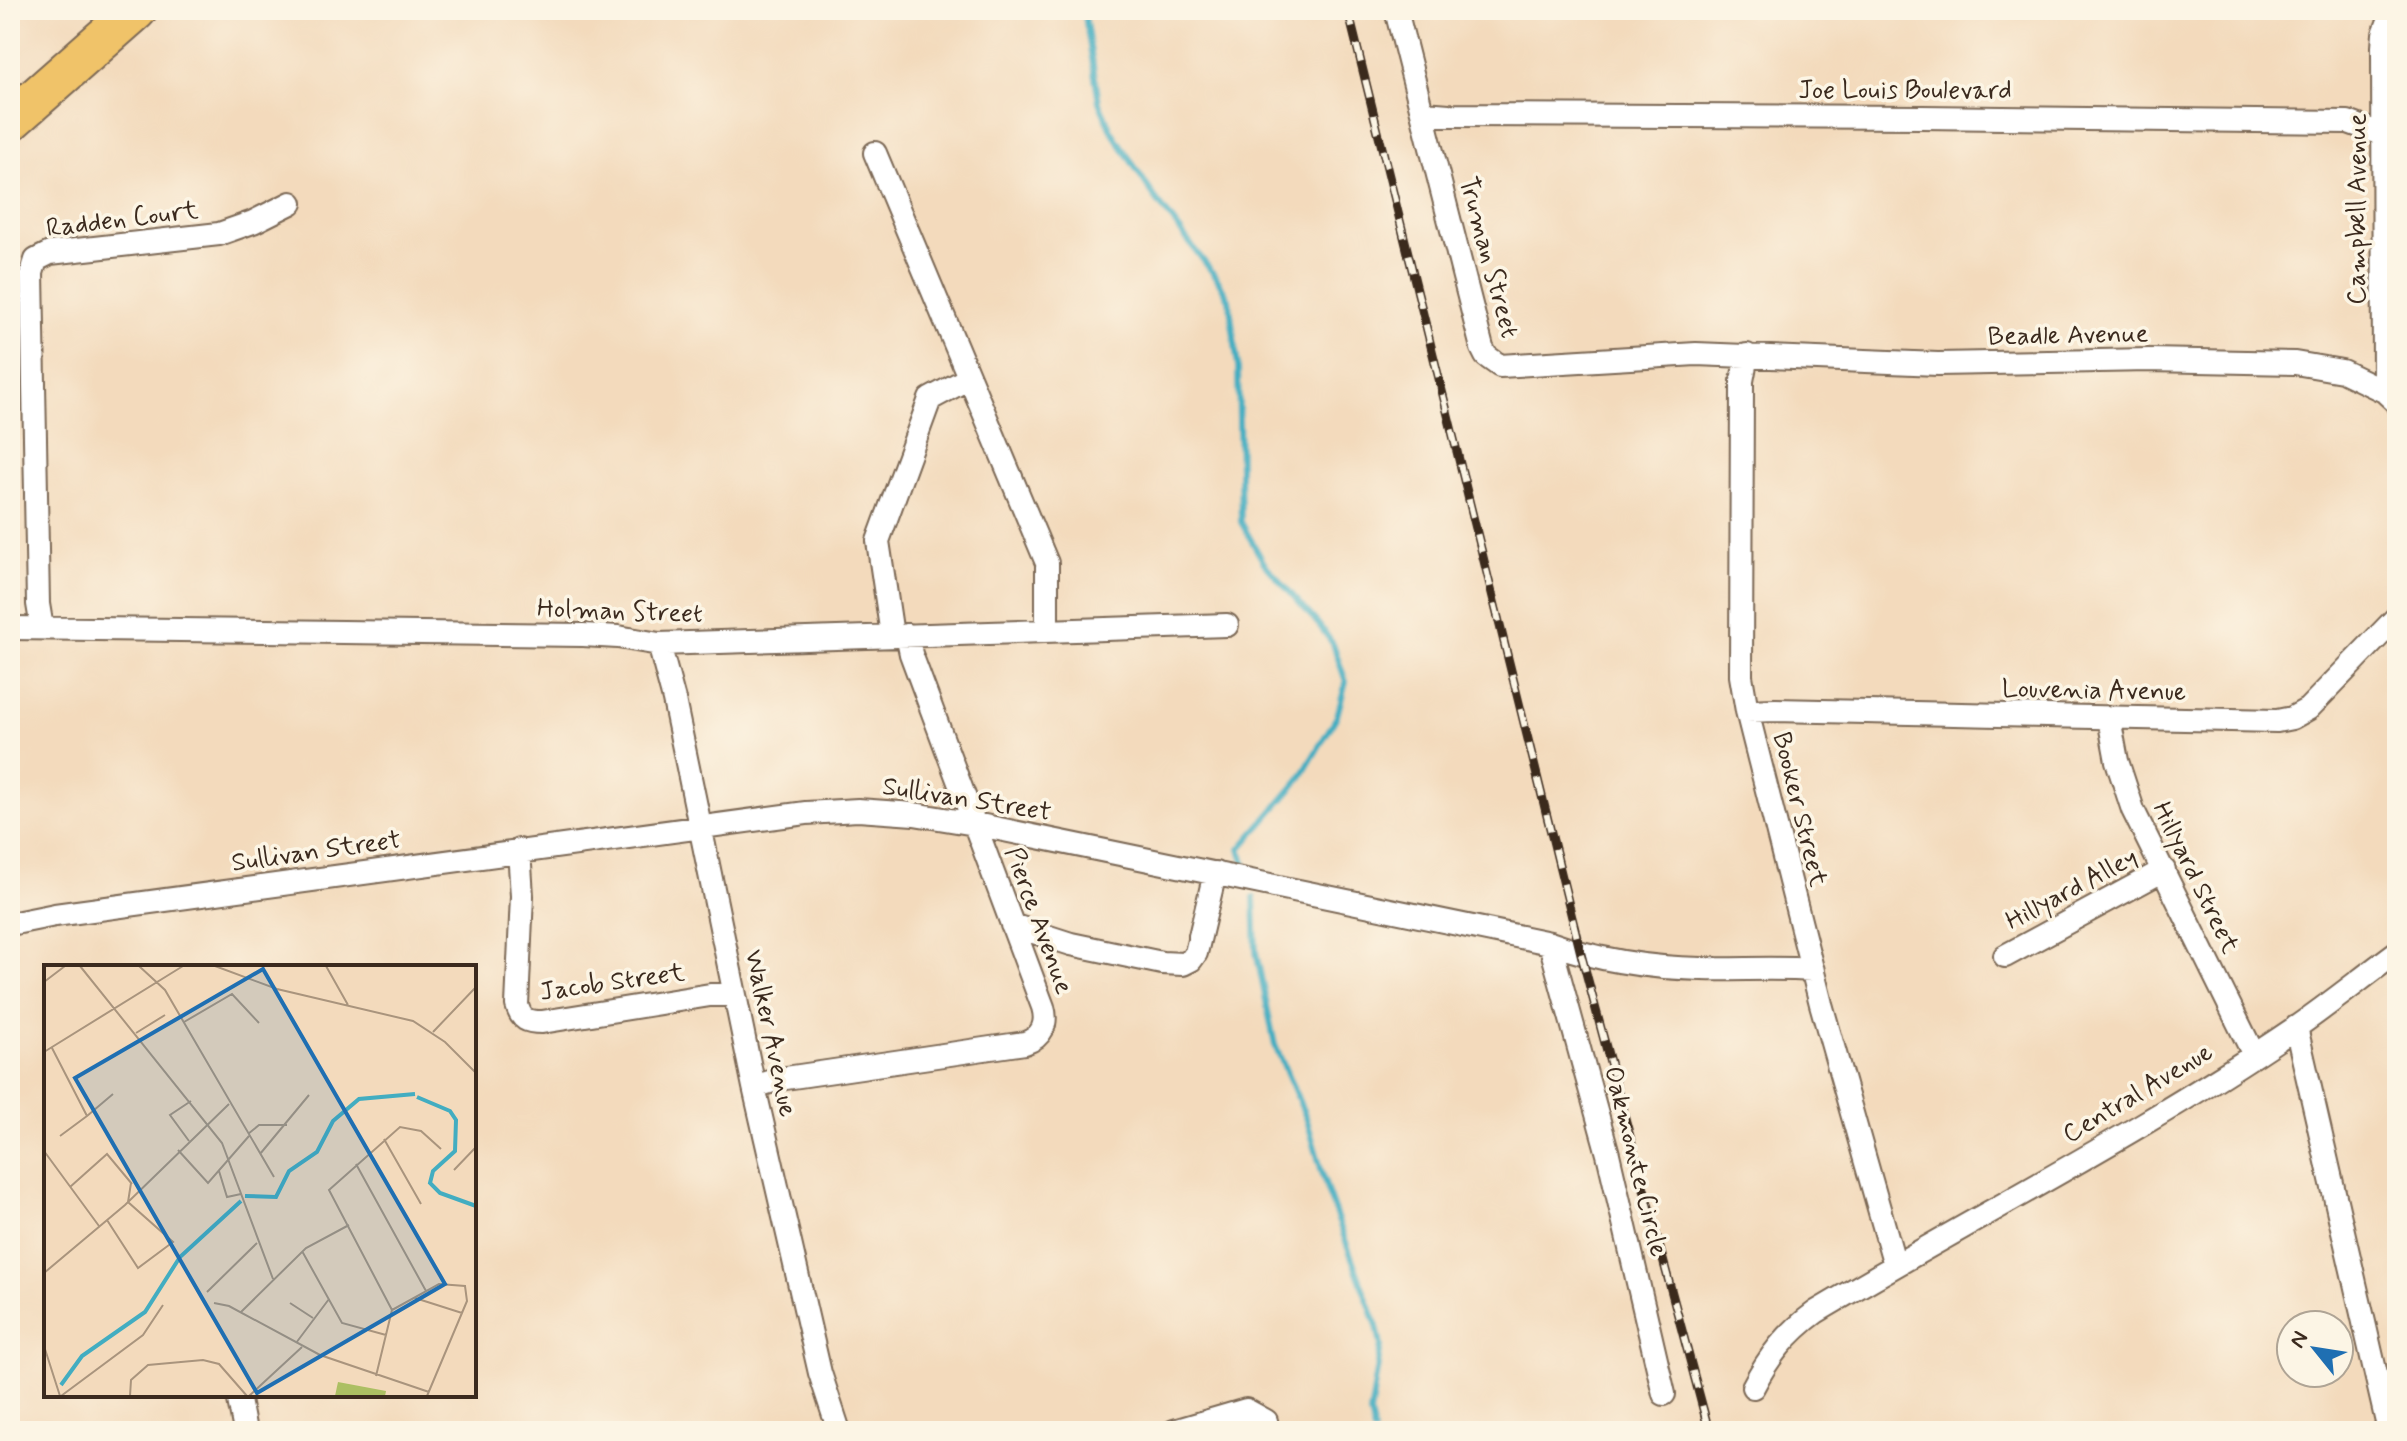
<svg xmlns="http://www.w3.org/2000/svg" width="2407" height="1441" font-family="Mynerve,sans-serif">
	<rect width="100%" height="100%" fill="#fcf5e5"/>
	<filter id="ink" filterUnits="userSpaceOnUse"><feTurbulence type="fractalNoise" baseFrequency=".0125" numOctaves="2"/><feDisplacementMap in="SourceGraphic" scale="16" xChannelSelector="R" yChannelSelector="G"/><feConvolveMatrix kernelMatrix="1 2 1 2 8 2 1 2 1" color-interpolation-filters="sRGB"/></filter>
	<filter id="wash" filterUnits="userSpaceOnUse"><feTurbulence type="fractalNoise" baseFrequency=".006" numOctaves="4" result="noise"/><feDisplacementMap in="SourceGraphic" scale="32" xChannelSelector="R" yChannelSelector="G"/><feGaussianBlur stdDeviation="1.8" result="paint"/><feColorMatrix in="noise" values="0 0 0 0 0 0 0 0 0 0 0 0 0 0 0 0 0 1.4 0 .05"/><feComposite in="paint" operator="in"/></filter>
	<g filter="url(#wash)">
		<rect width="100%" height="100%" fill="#f3dabc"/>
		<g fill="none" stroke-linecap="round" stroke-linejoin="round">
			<path stroke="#42adc1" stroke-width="6" d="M1084 10 1099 102 1111 130 1155 198 1216 277 1229 299 1238 367 1241 522 1264 563 1319 625 1333 644 1346 682 1337 716 1300 779 1240 849 1245 864
				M1254 898 1256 952 1275 1045 1307 1120 1328 1193 1377 1326 1381 1346 1370 1414 1374 1431"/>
		</g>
	</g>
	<g filter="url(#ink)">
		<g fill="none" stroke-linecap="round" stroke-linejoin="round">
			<defs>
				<path id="street" d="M1396 10 1482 348 1486 356 1500 366 1696 354 1938 364 2149 360 2295 363 2342 371 2384 391
					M2393 10 2384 34 2383 47 2384 391 2397 403
					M1424 113 1449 115 1922 117 2348 122 2384 135
					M875 153 1047 563V630
					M1747 355 1742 381 1741 676 1747 711 1821 1004 1895 1265
					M10 628 583 635 618 637 659 644 1227 625
					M42 628 38 604 32 273 36 260 50 253 219 234 253 222 291 203
					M892 635 878 541 930 399 969 378
					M659 644 674 700 754 1087 820 1373 839 1431
					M1747 711 1775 710 2277 721 2292 718 2308 709 2397 617
					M2109 718 2117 761 2133 810 2254 1055
					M519 850 522 896 517 1005C521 1020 527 1022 542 1022L710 995H735
					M10 924 55 915 806 813 858 810 914 814 975 824 1550 943C1597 960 1652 968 1702 969 1739 970 1776 967 1813 970
					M1012 925 1071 944 1162 963 1183 964 1191 960 1196 953 1215 873
					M1550 943 1608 1154 1664 1394
					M2005 956 2164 870
					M2296 1027 2389 1431
					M754 1087 779 1079 1025 1043C1042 1037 1048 1024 1043 1007L911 654 907 635
					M1753 1387C1769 1356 1787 1333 1816 1312 1975 1217 2141 1133 2295 1028 2330 1004 2363 977 2397 952
					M238 1395 245 1431
					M1174 1431 1246 1410 1266 1421 1268 1431"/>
				<path id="highway" d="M10 121 136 10"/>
			</defs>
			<use href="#street" stroke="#7b6855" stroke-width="26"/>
			<use href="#highway" stroke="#7b6855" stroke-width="44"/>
			<use href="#street" stroke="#fff" stroke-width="22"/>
			<use href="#highway" stroke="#f0c369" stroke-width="40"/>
			<defs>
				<path id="rail" d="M1348 10 1581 954 1709 1431"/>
			</defs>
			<use href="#rail" stroke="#3b2a1e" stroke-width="9"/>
			<use href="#rail" stroke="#fcf5e5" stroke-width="6" stroke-dasharray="18" stroke-linecap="butt"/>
		</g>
	</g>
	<g text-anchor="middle" stroke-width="7" stroke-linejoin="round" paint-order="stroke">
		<g font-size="26" fill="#3b2a1e" stroke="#fcf5e5">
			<text x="1905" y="98">Joe Louis Boulevard</text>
			<text transform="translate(2356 209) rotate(-90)" y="9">Campbell Avenue</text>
			<text transform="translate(122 218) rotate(-7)" y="9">Radden Court</text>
			<text transform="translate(1490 257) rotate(75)" y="9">Truman Street</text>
			<text transform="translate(2068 334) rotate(-1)" y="9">Beadle Avenue</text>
			<text transform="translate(620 610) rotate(2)" y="9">Holman Street</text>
			<text transform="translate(2094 689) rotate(1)" y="9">Louvenia Avenue</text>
			<text transform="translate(967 798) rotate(9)" y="9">Sullivan Street</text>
			<text transform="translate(1801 809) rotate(76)" y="9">Booker Street</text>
			<text transform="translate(316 850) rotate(-8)" y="9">Sullivan Street</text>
			<text transform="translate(2197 877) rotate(64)" y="9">Hillyard Street</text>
			<text transform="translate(2071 888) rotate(-28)" y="9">Hillyard Alley</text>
			<text transform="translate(1040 920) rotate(70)" y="9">Pierce Avenue</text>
			<text transform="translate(612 981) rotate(-8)" y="9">Jacob Street</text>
			<text transform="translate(772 1033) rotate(78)" y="9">Walker Avenue</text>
			<text transform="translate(2137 1092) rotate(-31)" y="9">Central Avenue</text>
			<text transform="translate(1637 1161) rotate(76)" y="9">Oakmonte Circle</text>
		</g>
	</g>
	<g transform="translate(44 965)">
		<rect width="432" height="432" fill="#f3dabc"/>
		<path d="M294 417 342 426 341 431H291Z" fill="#acbf63"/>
		<path fill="none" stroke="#42adc1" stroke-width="4" d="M373 132 406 146 412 155 411 186 389 206 386 218 396 228 432 241M201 231 232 232 245 206 273 187 289 156 315 134 371 129M17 420 38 391 101 347 136 292 197 236"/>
		<path fill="none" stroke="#a9947d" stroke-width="2" d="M36 1 178 178 229 314M95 1 121 25 230 212M171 1 233 24 369 56 401 77 432 108M282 1 304 40M0 17 21 1M140 57 188 29 215 58M389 67 432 22M92 68 121 50M8 83 43 151 16 171M0 87 139 1M43 151 69 129M204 169 215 160H243M340 174 377 239M145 176 126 150 147 136M134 185 164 218 205 171M0 186 55 261M216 189 265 130M312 199 382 326M410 205 432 182M175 206 183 232 197 229M26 222 63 189 88 219M63 255 94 303 129 277 84 237 87 218M258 286 298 358 342 370M0 308 81 240 185 139M163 327 213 278M371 333 418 348M170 338 185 341 276 390 385 427M246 338 269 353M348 345 285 225 356 162 377 166 397 184M197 347 262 283 305 260M252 378 285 334M0 381 16 431M332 411 348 345 395 319 421 321 423 336 383 431M17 431 99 370 119 340M86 431 87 415 104 400 159 395 175 399 203 431M205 431 258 382"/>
		<path fill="#1f6fb2" fill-opacity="0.15" stroke="#1f6fb2" stroke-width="4" d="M219 4 401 319 213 428 31 113Z"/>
		<rect width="432" height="432" fill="none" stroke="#3b2a1e" stroke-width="4"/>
	</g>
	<rect width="2407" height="1441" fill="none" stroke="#fcf5e5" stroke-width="40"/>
	<g transform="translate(2315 1349) rotate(300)"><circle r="38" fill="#fcf5e5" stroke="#afa495" stroke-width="2"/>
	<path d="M0-6L14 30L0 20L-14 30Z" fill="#1f6fb2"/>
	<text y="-12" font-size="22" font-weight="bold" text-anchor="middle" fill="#3b2a1e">N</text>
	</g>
</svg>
